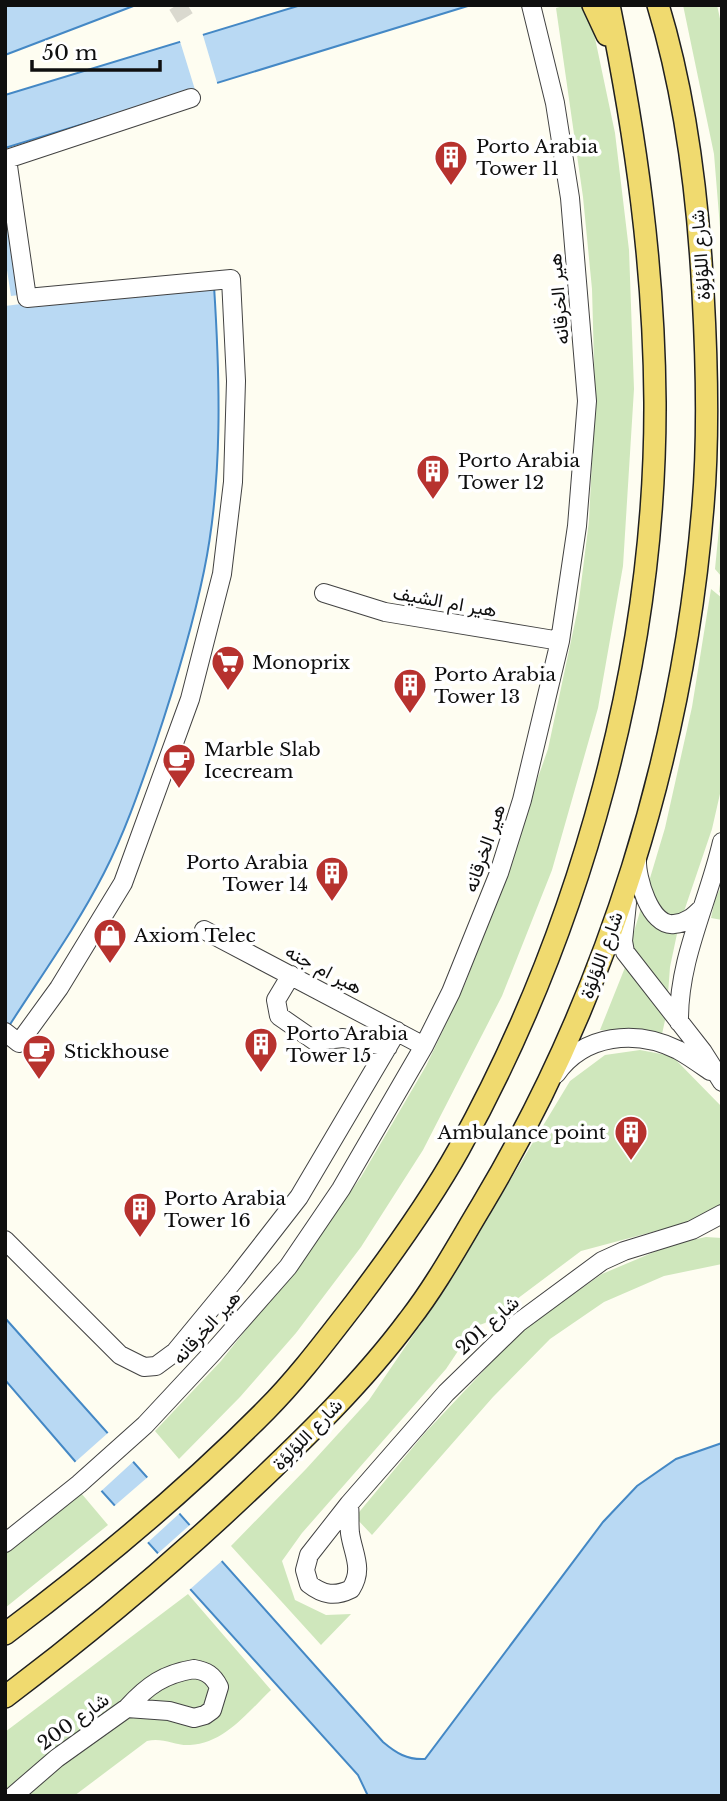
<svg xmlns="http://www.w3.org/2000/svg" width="727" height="1801" font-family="'Libre Baskerville',Vazirmatn,serif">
	<rect width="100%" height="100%" fill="#fefdf1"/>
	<path fill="#cfe7bc" d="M567 5H588L615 133 629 250 634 389 623 566 598 708 552 870 502 996 423 1150 361 1247 296 1333 240 1397 179 1459 155 1431 221 1361 298 1264 361 1177 426 1066 466 982 548 749 578 608 589 521 595 399 592 289 583 197 556 8Z
		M683 5H717L722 28V252L714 154Z
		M722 498V594L719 592 721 576 715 569Z
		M711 589 722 598V785L712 829 678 929 670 967 668 994 630 945 665 828 692 707Z
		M722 885V920L711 918 715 899Z
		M626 965 666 1016 662 1034 600 1030Z
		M640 1050 672 1056 722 1107V1204L701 1219 581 1251 485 1323 474 1327 446 1369 302 1533 282 1561 295 1600 326 1615 351 1614 321 1645 231 1546 306 1469 369 1400 444 1290 570 1081 605 1055Z
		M706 1237 722 1238V1264L664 1276 604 1302 550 1339 493 1397 372 1535 355 1517 424 1434 522 1330 602 1274 673 1244Z
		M81 1493 108 1525 5 1608V1552Z
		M188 1594 271 1690C249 1711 224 1744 190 1745 175 1746 163 1737 147 1741L74 1796H5V1732Z"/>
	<path fill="#b9d9f3" stroke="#4488c5" stroke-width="2" d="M5 5H136L5 55Z
		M301 5H471L5 148V95Z
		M5 201 21 304 214 286C220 379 223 479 204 571 192 630 174 688 155 745 140 788 125 832 104 873 77 926 41 976 9 1026L5 1023Z
		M5 1318 383 1742C396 1753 407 1760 425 1759L603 1522 637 1486 676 1459 722 1443V1796H368L358 1775 80 1467 5 1380Z"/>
	<path fill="#fefdf1" d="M202 32 218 86 196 93 179 38Z
		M5 257 11 296 19 295 21 304 5 306Z
		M109 1432 135 1460 99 1493 73 1464Z
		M149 1476 181 1512 145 1545 112 1508Z
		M192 1523 224 1559 187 1592 155 1556Z"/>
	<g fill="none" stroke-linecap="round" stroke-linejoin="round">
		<path stroke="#dad9cf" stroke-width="18" stroke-dasharray="18 9" stroke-linecap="butt" d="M177 5 185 18"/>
		<defs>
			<path id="minor" d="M324 593 385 612 560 641
				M637 859C636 877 650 927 674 924 687 923 694 916 702 908
				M627 903 623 941 625 952 703 1052 722 1082
				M204 930 424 1046
				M291 975 276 1000 279 1016 315 1041 343 1038 388 1047
				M679 1022C678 959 708 903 722 842
				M5 1032 19 1043 59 988 123 883 190 699 222 574 233 482 236 381 231 279 27 298 7 159 191 98
				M556 1074C584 1034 636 1029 678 1050 689 1056 700 1064 710 1071
				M5 1240 120 1355 144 1367 156 1366 175 1352 236 1278 299 1197 397 1031
				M349 1504 446 1393 518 1323 602 1261 624 1251 692 1230 722 1214
				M349 1504C350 1514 349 1524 350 1533 353 1554 364 1569 351 1589 335 1597 323 1595 309 1584L305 1570 309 1555Z
				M5 1543 79 1484 145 1425 214 1351 288 1267 341 1189 424 1046 451 992 499 873 522 800 560 641 577 526 587 401 570 198 555 103 531 5
				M194 1669C206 1671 213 1675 219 1687L212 1710 205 1715 194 1718 169 1711 127 1708C148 1685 164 1674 194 1669Z
				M13 1796 57 1758 127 1708"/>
			<path id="major" d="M593 5 607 35
				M5 1634C97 1565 185 1492 266 1410 298 1378 327 1339 355 1303 392 1254 429 1203 459 1149 582 927 656 656 655 402 654 266 636 138 609 5
				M5 1697C91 1632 172 1564 250 1490 306 1437 363 1382 409 1320 437 1284 459 1243 482 1205 608 994 683 751 703 506 709 435 707 364 703 293 698 197 686 97 658 5"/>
		</defs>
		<use href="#minor" stroke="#424242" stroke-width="20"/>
		<use href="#major" stroke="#202020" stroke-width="24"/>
		<use href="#minor" stroke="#fff" stroke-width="18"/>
		<use href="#major" stroke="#f0da6f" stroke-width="21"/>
	</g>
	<defs>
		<symbol id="building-pin" viewBox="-11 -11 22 30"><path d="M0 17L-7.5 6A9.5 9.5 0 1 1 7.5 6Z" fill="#b7322e" stroke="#fff"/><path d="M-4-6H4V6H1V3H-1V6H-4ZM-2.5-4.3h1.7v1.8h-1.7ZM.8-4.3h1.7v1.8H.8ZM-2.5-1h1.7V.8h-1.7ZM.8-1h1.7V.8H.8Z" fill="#fff"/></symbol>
		<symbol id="supermarket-pin" viewBox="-11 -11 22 30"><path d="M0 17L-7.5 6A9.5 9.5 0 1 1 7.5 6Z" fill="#b7322e" stroke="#fff"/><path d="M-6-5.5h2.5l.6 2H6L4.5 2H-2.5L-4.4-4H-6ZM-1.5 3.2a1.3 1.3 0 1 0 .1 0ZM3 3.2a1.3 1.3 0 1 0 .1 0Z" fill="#fff"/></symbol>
		<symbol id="cafe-pin" viewBox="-11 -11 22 30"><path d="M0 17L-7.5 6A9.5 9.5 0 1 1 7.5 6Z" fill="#b7322e" stroke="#fff"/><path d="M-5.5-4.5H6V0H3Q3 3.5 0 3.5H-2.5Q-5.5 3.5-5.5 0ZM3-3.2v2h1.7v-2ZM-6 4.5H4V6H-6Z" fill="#fff"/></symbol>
		<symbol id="shop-pin" viewBox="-11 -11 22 30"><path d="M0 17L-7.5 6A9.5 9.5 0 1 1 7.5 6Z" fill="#b7322e" stroke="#fff"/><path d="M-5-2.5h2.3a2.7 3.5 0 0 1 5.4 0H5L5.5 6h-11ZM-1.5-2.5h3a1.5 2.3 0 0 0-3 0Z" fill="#fff"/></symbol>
	</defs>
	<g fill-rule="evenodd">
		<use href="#building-pin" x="432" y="138" width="38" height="52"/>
		<use href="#building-pin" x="414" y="452" width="38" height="52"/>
		<use href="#supermarket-pin" x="209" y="643" width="38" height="52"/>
		<use href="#building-pin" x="391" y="666" width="38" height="52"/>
		<use href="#cafe-pin" x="160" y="741" width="38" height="52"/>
		<use href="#building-pin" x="313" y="854" width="38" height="52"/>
		<use href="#shop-pin" x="91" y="916" width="38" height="52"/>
		<use href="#building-pin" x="242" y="1025" width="38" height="52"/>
		<use href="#cafe-pin" x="20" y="1032" width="38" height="52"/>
		<use href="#building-pin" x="612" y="1113" width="38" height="52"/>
		<use href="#building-pin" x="121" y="1190" width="38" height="52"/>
	</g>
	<g text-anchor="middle" stroke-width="7" stroke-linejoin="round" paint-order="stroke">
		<g font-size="19" fill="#0f0f0f" stroke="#fff" text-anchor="start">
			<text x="476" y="153">Porto Arabia<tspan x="476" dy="22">Tower 11</tspan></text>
			<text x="458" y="467">Porto Arabia<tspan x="458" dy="22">Tower 12</tspan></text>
			<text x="252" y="669">Monoprix</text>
			<text x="434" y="681">Porto Arabia<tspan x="434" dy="22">Tower 13</tspan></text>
			<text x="204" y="756">Marble Slab<tspan x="204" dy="22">Icecream</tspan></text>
			<text x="308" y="869" text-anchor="end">Porto Arabia<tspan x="308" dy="22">Tower 14</tspan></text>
			<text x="134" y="942">Axiom Telec</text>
			<text x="286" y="1040">Porto Arabia<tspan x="286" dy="22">Tower 15</tspan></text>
			<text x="64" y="1058">Stickhouse</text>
			<text x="606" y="1139" text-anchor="end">Ambulance point</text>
			<text x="164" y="1205">Porto Arabia<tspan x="164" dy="22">Tower 16</tspan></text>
		</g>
		<g font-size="19" fill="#0f0f0f" stroke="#fff">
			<text transform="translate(700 255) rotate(-94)" y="7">شارع اللؤلؤة</text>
			<text transform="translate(558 299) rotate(-95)" y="7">هير الخرقانه</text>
			<text transform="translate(445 601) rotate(10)" y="7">هير ام الشيف</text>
			<text transform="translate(484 848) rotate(-71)" y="7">هير الخرقانه</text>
			<text transform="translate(601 955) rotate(-70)" y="7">شارع اللؤلؤة</text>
			<text transform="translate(324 969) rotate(28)" y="7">هير ام جنه</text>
			<text transform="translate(487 1325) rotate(-42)" y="7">شارع 201</text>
			<text transform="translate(206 1327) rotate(-48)" y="7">هير الخرقانه</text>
			<text transform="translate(307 1434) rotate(-46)" y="7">شارع اللؤلؤة</text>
			<text transform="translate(73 1721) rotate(-36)" y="7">شارع 200</text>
		</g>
	</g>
	<rect width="727" height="1801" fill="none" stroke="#0f0f0f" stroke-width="14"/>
	<path d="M32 60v10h128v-10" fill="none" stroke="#0f0f0f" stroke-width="3.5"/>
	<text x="42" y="60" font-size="21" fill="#0f0f0f" stroke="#ffffff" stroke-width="5" paint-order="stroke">50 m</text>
</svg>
